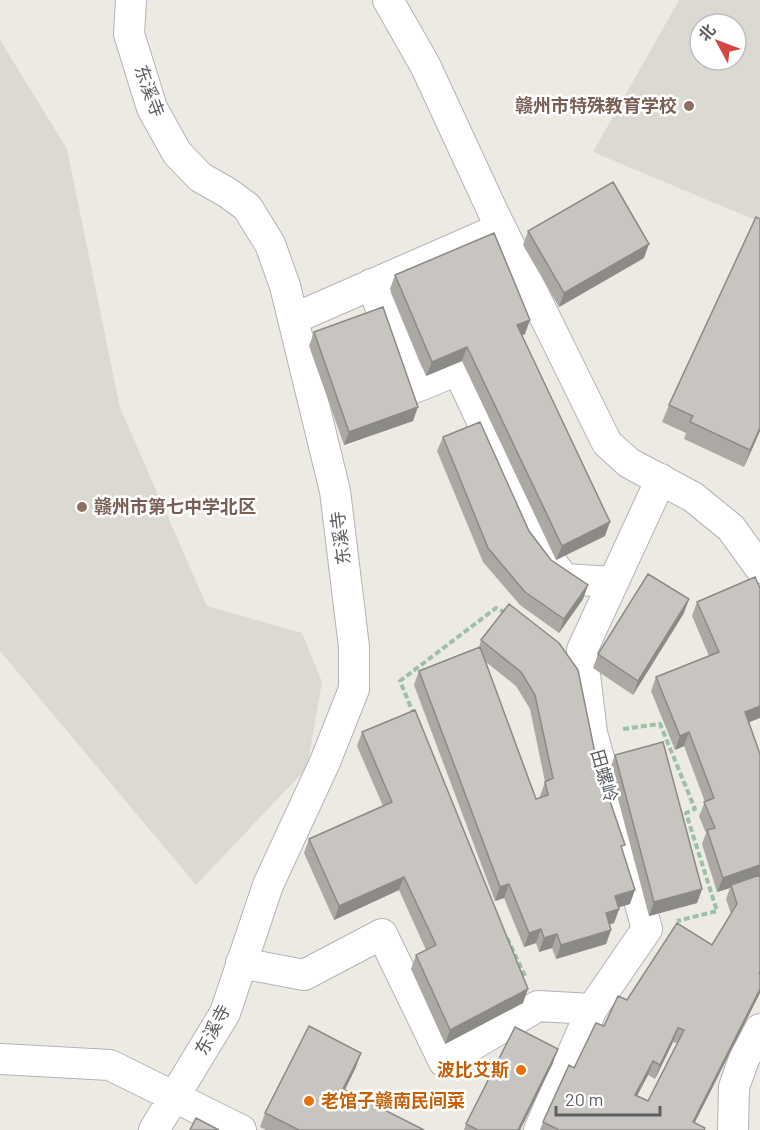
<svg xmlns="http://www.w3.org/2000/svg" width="760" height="1130" font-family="Barlow,'Noto Sans SC',sans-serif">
	<rect width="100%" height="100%" fill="#eceae3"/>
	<path fill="#dcd9d2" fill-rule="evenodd" d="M679 0H760V222L593 152ZM700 24H736V60H700Z
		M0 40 67 149 120 408 207 606 302 633 322 682 307 768 196 885 0 651Z"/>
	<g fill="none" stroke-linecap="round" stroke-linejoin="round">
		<defs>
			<path id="street" d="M131 0 129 34 152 108 177 153 200 177 228 193 247 207 270 244 285 286 335 491 354 647V689L325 762 268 885 225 1013 154 1130
				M388 0 425 65 494 214 607 443 629 463 693 497 731 528 760 568
				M371 284 414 388 458 370 541 548 564 579 613 582
				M293 319 501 228
				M241 963 304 975 382 934 444 1062 538 1006 592 1009
				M0 1059 110 1065 241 1130
				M539 1130 592 1009 647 929 592 733 582 650 661 479
				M733 1130 734 1087 744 1059 760 1029"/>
		</defs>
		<use href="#street" stroke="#b1b4b7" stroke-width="32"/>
		<path stroke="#9cc1a5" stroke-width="4" stroke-dasharray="6 3" stroke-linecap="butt" d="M414 715 400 681 496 608 506 613
			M623 729 660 724 695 809 686 813 717 911 677 921
			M507 938 526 978"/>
		<use href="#street" stroke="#fff" stroke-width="30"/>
	</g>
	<path fill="#aca9a5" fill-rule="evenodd" d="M760 219V431L744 467 684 439 686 433 662 422 669 405Z
		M528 231 644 258 559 307 523 245Z
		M395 275 525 334 521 336 605 536 556 560 462 361 426 376 390 289Z
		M314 332 413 421 344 445 309 346Z
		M443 437 529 531 551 560 588 585 583 599 559 633 520 605 483 562 437 451Z
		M697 602 749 722 760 754V993L695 1122 705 1130H540L543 1122 574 1068 604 1026 627 1000 712 945 731 914 726 899 730 888 717 892 702 844 706 833 699 816 705 802 684 746 675 750 651 691 656 677 709 656 692 616ZM673 1042 677 1043 648 1101 637 1096 648 1075 655 1079Z
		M509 604 597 763 623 851 630 904 619 907V909L614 923 609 924 611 930 606 944 556 959 552 948 539 952 536 943 524 947 504 898 495 901 414 685 419 671 479 647 481 640ZM486 662 516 686 530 709 545 782 540 796V798L536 799Z
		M684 613 633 695 593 668 598 654Z
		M362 732 523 1003 445 1044 411 969 416 955 426 950 399 890 334 920 304 853 309 839 383 806 357 746Z
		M615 755 702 889 697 903 649 916 610 769Z
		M553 1063 520 1130H464L466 1124Z
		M356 1067 345 1090 424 1130H266L260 1127 265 1113Z"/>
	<path fill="#8c8a86" d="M649 244 644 258 559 307 564 293Z
		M530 320 525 334 512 339 517 325Z
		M467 347 462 361 426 376 432 362Z
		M418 407 413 421 344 445 349 432Z
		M760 428V431L744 467 750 450Z
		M610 522 605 536 556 560 562 546Z
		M588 585 583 599 559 633 564 619Z
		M689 599 684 613 633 695 638 681Z
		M760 706V718L740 726 745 712Z
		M689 732 684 746 675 750 680 736Z
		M760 865V877L731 885 730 888 717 892 723 878Z
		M404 877 399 890 334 920 339 906Z
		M509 884 504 898 495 901 500 887Z
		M702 889 697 903 649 916 654 902Z
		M635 890 630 904 610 910 615 896Z
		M619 909 614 923 601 927 606 913Z
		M541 929 536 943 524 947 529 933Z
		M611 930 606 944 556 959 561 945Z
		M557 934 552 948 539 952 544 938Z
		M528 989 523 1003 445 1044 450 1030Z
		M760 989V993L691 1130 693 1122Z
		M678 1028 673 1042 655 1079 660 1065Z
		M558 1049 553 1063 520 1130H518Z
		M361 1053 356 1067 338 1103 343 1089Z
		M653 1061 648 1075 630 1109 635 1095Z"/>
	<path fill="#c8c5c0" stroke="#8c8a86" stroke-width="1.5" fill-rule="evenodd" d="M613 182 649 244 564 293 528 231Z
		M756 217 760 219V428L750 450 690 422 693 416 669 405Z
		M494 233 530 320 517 325 610 522 562 546 467 347 432 362 395 275Z
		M383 307 418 407 349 432 314 332Z
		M480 422 529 531 551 560 588 585 564 619 525 592 488 548 443 437Z
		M648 574 689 599 638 681 598 654Z
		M755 577 760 588V706L745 712 760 754V865L723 878 707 830 715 828 704 802 714 798 689 732 680 736 656 677 719 652 697 602Z
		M509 604 559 643 578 670 597 763 625 845 621 846 635 890 615 896 619 909 606 913 611 930 561 945 557 934 544 938 541 929 529 933 509 884 500 887 419 671 480 647 536 799 548 795 545 782 553 778 535 695 521 672 481 640Z
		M415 710 528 989 450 1030 416 955 436 945 404 877 339 906 309 839 392 802 362 732Z
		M663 742 702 889 654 902 615 755Z
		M760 875V971L759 973 760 974V989L693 1122 705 1128 704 1130H559L543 1122 569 1065 574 1068 596 1023 604 1026 618 996 627 1000 677 923 712 945 737 904 731 885ZM678 1028 684 1030 648 1101 635 1095 653 1061 660 1065Z
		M309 1026 361 1053 343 1089 424 1130H299L265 1113Z
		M515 1027 558 1049 518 1130H478L466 1124Z
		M196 1118 219 1130H190Z"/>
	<g fill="#8d6e63" stroke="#fff" stroke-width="2">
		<circle cx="689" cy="106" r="6"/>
		<circle cx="82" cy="507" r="6"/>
	</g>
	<g fill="#e8710a" stroke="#fff" stroke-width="2">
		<circle cx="521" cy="1070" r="6"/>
		<circle cx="309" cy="1101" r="6"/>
	</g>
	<g text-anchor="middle" stroke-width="5" stroke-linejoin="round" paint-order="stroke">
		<g font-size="18" fill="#5b5f62" stroke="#fff">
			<text transform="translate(149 91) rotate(70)" y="6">东溪寺</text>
			<text transform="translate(341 538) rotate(-97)" y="6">东溪寺</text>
			<text transform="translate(604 776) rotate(74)" y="6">田螺岭</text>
			<text transform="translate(213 1030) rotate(-62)" y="6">东溪寺</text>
		</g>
		<g font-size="18" font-weight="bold" fill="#785e54" stroke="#fff" text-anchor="end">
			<text x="677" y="112">赣州市特殊教育学校</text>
			<text x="94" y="513" text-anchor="start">赣州市第七中学北区</text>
		</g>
		<g font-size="18" font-weight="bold" fill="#c56008" stroke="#fff" text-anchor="end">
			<text x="509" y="1076">波比艾斯</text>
			<text x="321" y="1107" text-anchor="start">老馆子赣南民间菜</text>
		</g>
	</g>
	<g transform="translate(718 42) rotate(311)"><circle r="28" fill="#ffffff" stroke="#bdbfc0" stroke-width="1.5"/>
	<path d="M0-4.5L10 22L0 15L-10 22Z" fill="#d44641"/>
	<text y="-9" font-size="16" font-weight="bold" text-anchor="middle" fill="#5b5f62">北</text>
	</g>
	<path d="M556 1106v9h104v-9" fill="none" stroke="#5b5f62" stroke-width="3"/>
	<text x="565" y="1106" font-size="18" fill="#5b5f62" stroke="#ffffff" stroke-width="4.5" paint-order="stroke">20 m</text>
</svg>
